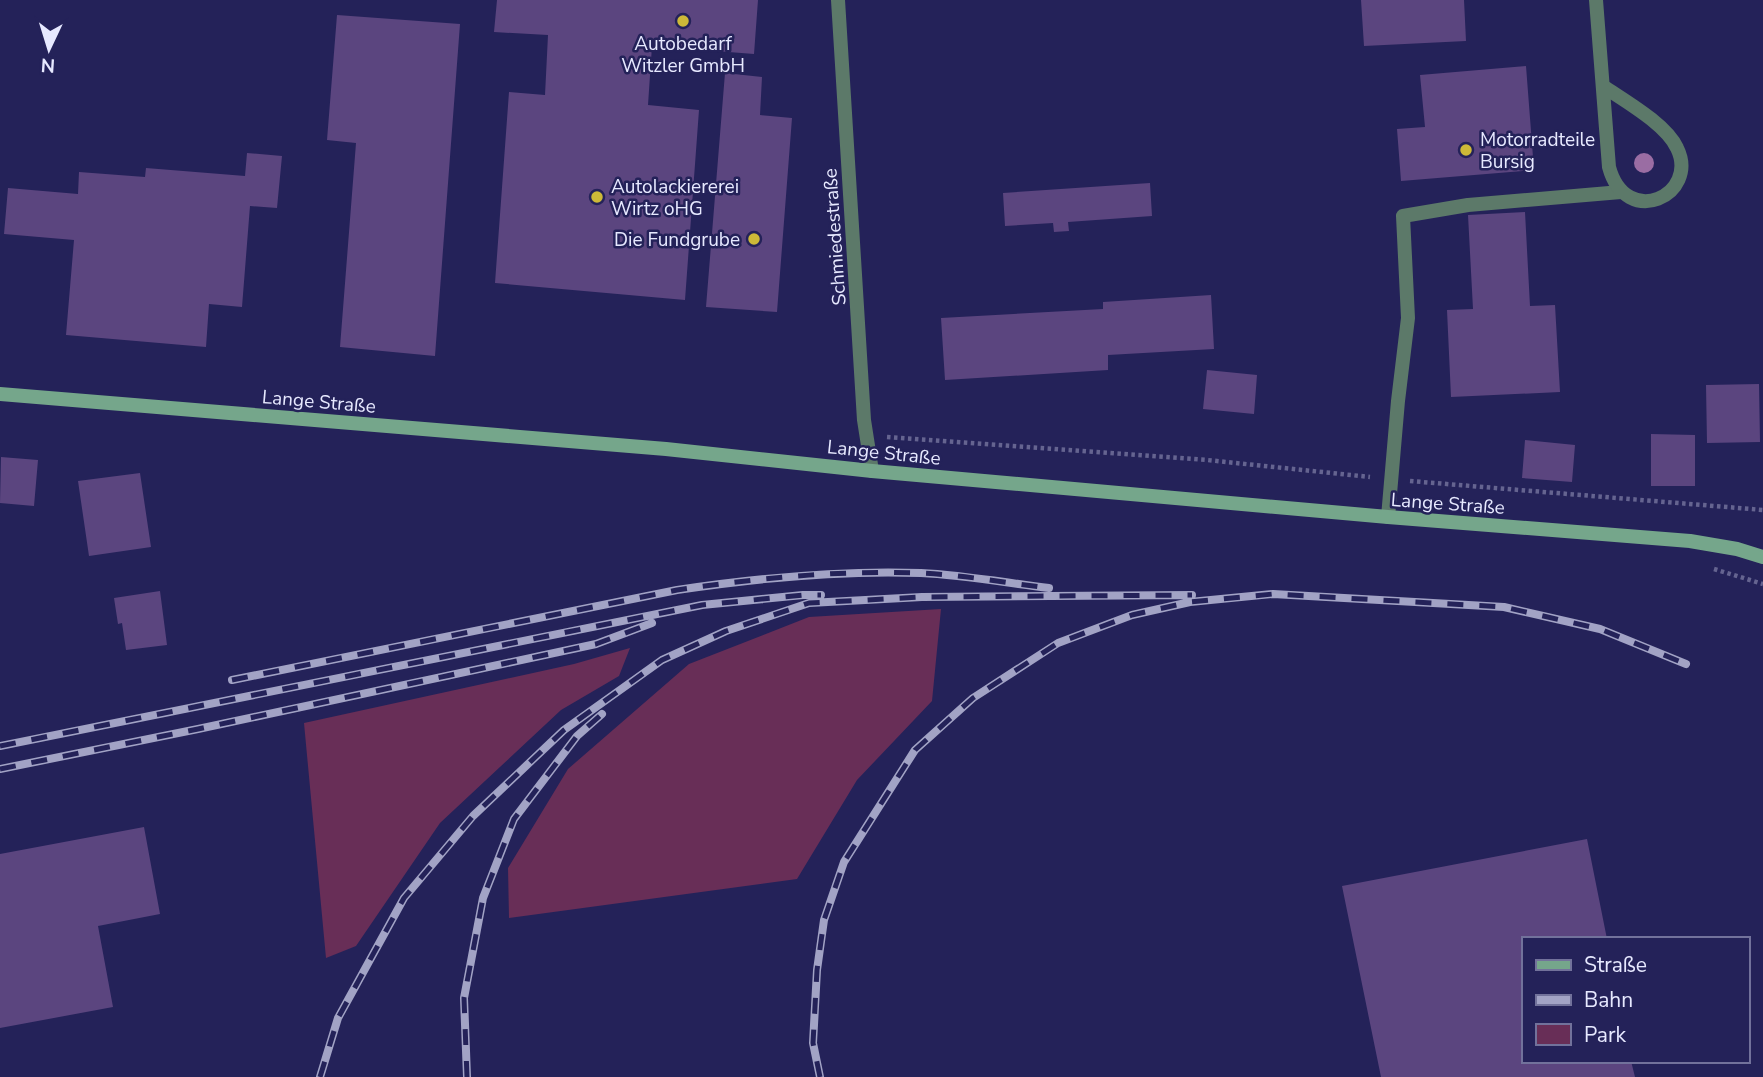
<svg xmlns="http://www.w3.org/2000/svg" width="1763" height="1077" font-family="'Nunito Sans',sans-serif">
	<rect width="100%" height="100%" fill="#242259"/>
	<path fill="#682e57" d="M941 609 932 701 857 780 797 879 509 918 508 868 568 769 689 664 809 617Z
		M630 648 619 676 561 710 440 823 356 946 326 958 304 723 574 664Z"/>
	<path fill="#5b457f" d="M497 0H758L754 54 652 46 648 105 699 110 685 300 495 283 509 92 545 95 548 35 494 32Z
		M1361 0H1464L1466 41 1364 46Z
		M337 15 460 24 435 356 340 347 356 143 327 140Z
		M1526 66 1534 170 1401 181 1397 129 1425 127 1420 75Z
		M725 73 762 77 760 115 792 118 777 312 706 307Z
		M247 153 282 156 277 208 250 206 242 307 209 304 206 347 66 335 74 240 4 234 8 188 78 194 79 172 145 177 146 168 245 176Z
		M1150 183 1152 216 1068 222 1069 231 1054 232 1053 223 1005 226 1003 193Z
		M1525 212 1530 306 1555 305 1560 392 1451 397 1447 310 1473 309 1468 215Z
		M1211 295 1214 349 1108 355V370L945 380 941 318 1103 309V302Z
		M1207 370 1257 375 1254 414 1203 409Z
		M1759 384 1760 442 1707 443 1706 385Z
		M1651 434 1695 435V486H1651Z
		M1525 440 1575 445 1572 482 1522 478Z
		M1 457 38 460 34 506 0 503Z
		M140 473 151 547 89 556 78 481Z
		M160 591 167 645 126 650 122 623 118 624 114 598Z
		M144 827 160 914 98 926 113 1007 0 1028V854Z
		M1587 839 1607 939H1523V1061H1631L1635 1077H1381L1342 886Z"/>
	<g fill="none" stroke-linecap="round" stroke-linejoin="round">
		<path stroke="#656490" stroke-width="4.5" stroke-dasharray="3.5 3.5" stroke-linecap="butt" d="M887 437 1207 460 1370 477
			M1410 481 1763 510
			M1714 569 1763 584"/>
		<path stroke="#5c7969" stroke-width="14" d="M1388 517 1398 401 1408 318 1403 216 1468 205 1621 192"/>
		<path stroke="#5c7969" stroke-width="14" d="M838 0 864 420 872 471
			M1596 0 1609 167C1626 230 1700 195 1677 148 1666 124 1625 101 1603 86"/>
		<path stroke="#75a68b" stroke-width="14" d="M0 394 666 449 872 471 1388 517 1690 541 1737 549 1763 557"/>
		<defs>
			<path id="rail" d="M232 680 677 590C758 578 839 570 921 573 964 575 1007 583 1049 588
				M0 746 702 605 803 595H821
				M0 769 198 729 596 644 652 623
				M320 1077 338 1018 404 898 473 816 564 730 662 660 726 631 809 603 922 597 1192 595
				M467 1077 464 998 483 898 514 819 577 736 602 714
				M820 1077 813 1043 817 970 824 920 844 862 915 750 973 698 1058 643 1132 615 1190 602 1273 594 1504 607 1600 629 1686 664"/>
		</defs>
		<use href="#rail" stroke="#a2a3c5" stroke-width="8"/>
		<use href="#rail" stroke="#242259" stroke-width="5" stroke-dasharray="16" stroke-linecap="butt"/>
	</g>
	<circle fill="#9a6da3" cx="1644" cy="163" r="10"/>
	<g fill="#cdb938" stroke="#242259" stroke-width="2.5">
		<circle cx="683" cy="21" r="7"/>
		<circle cx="1466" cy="150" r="7"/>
		<circle cx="597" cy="197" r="7"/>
		<circle cx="754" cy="239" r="7"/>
	</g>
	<g text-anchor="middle" stroke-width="5" stroke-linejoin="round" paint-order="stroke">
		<g font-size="19" fill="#e7e9ff" stroke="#242259" text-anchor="start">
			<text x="683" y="50" text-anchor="middle">Autobedarf<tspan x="683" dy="22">Witzler GmbH</tspan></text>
			<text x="1480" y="146">Motorradteile<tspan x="1480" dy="22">Bursig</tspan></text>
			<text x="611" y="193">Autolackiererei<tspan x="611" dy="22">Wirtz oHG</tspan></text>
			<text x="740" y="246" text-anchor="end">Die Fundgrube</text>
		</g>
		<g font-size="19" fill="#e7e9ff" stroke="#242259">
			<text transform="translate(834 237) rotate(-94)" y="7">Schmiedestraße</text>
			<text transform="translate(319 401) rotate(5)" y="7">Lange Straße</text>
			<text transform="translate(884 452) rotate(6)" y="7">Lange Straße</text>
			<text transform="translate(1448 503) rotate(4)" y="7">Lange Straße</text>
		</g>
	</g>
	<rect x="1522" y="937" width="228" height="126" fill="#242259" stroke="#72729b" stroke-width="2"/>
	<rect x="1536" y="960" width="35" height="10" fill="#75a68b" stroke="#72729b" stroke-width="2"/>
	<text x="1584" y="972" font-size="21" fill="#e7e9ff">Straße</text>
	<rect x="1536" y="995" width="35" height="10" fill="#a2a3c5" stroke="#72729b" stroke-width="2"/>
	<text x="1584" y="1007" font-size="21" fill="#e7e9ff">Bahn</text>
	<rect x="1536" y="1024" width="35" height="21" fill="#682e57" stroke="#72729b" stroke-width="2"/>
	<text x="1584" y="1042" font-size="21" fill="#e7e9ff">Park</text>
	<g transform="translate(49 49) rotate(184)" stroke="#242259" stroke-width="5" paint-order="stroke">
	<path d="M0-5L12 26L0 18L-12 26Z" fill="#e7e9ff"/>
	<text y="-10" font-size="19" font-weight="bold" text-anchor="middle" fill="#e7e9ff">N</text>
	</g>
</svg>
